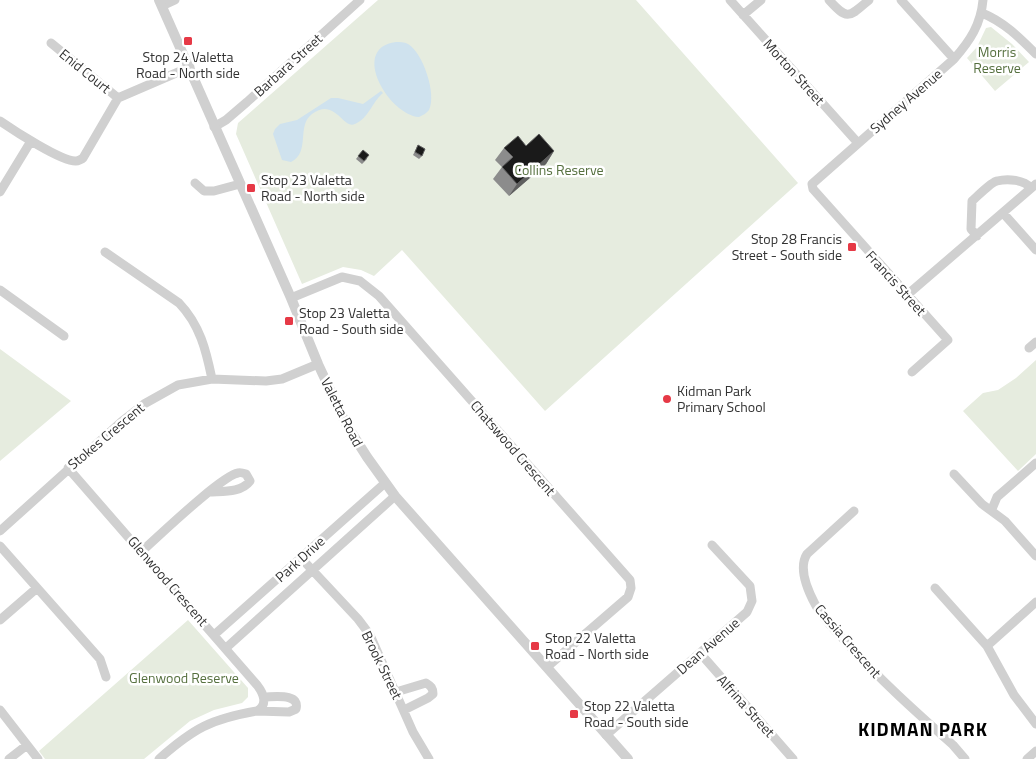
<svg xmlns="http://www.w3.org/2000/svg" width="1036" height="759" font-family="'Titillium Web',sans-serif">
	<rect width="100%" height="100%" fill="#fff"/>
	<path fill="#e6ecdf" d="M378 0H636L798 183 545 411 402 250 374 276 361 270 343 267 302 284 236 134 238 123Z
		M991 27 1012 44 1029 62 995 91 967 58 977 47 986 28Z
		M0 349 71 401 0 461Z
		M1036 360V454L1018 471 963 411 983 393 998 390 1016 378Z
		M188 620 248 688V697L242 703 214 710 190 721 144 759H45L39 751Z"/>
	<path fill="#cfe2ee" d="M396 42C400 42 404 42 408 44 423 53 437 94 429 110 427 113 423 115 419 117 389 115 349 48 396 42Z
		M381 91 383 93C372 102 369 118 355 124 343 130 335 97 312 114 296 126 311 152 291 162L282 160 273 134 275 129 280 124 297 120 331 98H338L363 104Z"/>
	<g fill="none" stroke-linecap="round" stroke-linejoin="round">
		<path stroke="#d0d0d0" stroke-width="9" d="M730 0 858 143
			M829 0C848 21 849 17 869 0
			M901 0 954 59
			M162 6 175 0
			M982 13C1004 22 1019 37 1036 54
			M743 15 761 0
			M51 43 118 98
			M0 121C13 130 62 162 76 161 78 161 82 159 83 158L118 98 190 67
			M214 127 226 120 247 102 360 0
			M195 183 204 191H214L240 184
			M0 192 31 141
			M1003 213 1036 250
			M977 236 971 229 972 201C978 196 991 182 997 181 1008 178 1024 180 1031 188
			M105 252 179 303C200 325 206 350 212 379
			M0 290 64 336
			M907 295 1036 184
			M291 298 342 277 360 281 379 296 630 580 631 588 628 597 547 667
			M1029 348 1036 342
			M912 372 948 340 813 189 812 184 954 59C970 41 981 24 983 0
			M68 468 257 685C264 694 268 705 257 711 211 719 194 728 159 759
			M954 474 982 504 1005 521 1036 556
			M992 509 997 497 1036 463
			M854 511 807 554C798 568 807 589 815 604 822 618 835 630 846 642 879 679 916 712 953 745L965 759
			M0 531 121 422 144 404 178 385 212 379 266 381 282 379 318 364
			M0 546 100 659 106 677
			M142 551C159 536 221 476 238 473 240 472 243 473 246 474L250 481C241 493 223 491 209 492
			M301 558 358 619 370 635 413 732 429 759
			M935 588 987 646 1014 695 1036 724
			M0 620 37 588
			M214 635 385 483
			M987 646 1036 602
			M226 648 395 496
			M700 653 793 759
			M396 692 426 683C431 686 433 688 433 694L428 698 404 710
			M0 710 38 759
			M257 711 289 712 296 709C300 693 275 697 264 697
			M606 735 747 612 752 601 750 586 712 545
			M9 759 27 745
			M1027 759 1036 751"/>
		<path stroke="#d0d0d0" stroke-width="10" d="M159 0 291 298 318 364 346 424 367 457 395 496 628 759"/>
	</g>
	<path fill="#8c8c8c" d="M418 145 422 156 419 159 413 155Z
		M526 146 554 151 546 164 509 196 493 179 502 167 495 160 504 148Z
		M363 150 367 159 362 164 356 159Z"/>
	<path fill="#5f5f5f" d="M554 151 546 164 509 196 517 184Z"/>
	<path fill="#1a1a1a" stroke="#5f5f5f" d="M539 134 554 151 517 184 502 167 513 157 504 148 518 136 526 146Z
		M418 145 425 149 422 156 415 152Z
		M363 150 369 155 364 161 358 156Z"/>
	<g fill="#e63946" stroke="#fff" stroke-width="2">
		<rect x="183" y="36" width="10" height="10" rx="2.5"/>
		<rect x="246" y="183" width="10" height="10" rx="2.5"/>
		<rect x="847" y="242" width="10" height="10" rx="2.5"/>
		<rect x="284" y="316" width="10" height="10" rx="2.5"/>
		<circle cx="667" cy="399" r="5"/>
		<rect x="530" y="641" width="10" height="10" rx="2.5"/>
		<rect x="569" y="709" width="10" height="10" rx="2.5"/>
	</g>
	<g text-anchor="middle" stroke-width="5" stroke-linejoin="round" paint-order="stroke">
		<g font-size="14" fill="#56703f" stroke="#fff">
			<text x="997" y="57">Morris<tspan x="997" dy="16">Reserve</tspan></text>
			<text x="559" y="175">Collins Reserve</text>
			<text x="184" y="683">Glenwood Reserve</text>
		</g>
		<g font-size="14" fill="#333" stroke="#fff" text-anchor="start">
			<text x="188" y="62" text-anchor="middle">Stop 24 Valetta<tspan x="188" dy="16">Road - North side</tspan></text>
			<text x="261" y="185">Stop 23 Valetta<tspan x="261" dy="16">Road - North side</tspan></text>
			<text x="842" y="244" text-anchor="end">Stop 28 Francis<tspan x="842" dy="16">Street - South side</tspan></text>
			<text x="299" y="318">Stop 23 Valetta<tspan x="299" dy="16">Road - South side</tspan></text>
			<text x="677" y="396">Kidman Park<tspan x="677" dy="16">Primary School</tspan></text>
			<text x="545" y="643">Stop 22 Valetta<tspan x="545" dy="16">Road - North side</tspan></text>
			<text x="584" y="711">Stop 22 Valetta<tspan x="584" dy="16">Road - South side</tspan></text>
		</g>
		<g font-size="14" fill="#333" stroke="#fff">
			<text transform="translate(288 65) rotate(-42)" y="5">Barbara Street</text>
			<text transform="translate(85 71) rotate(39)" y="5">Enid Court</text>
			<text transform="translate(794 72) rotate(48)" y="5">Morton Street</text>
			<text transform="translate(906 101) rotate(-41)" y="5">Sydney Avenue</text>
			<text transform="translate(896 283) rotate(48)" y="5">Francis Street</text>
			<text transform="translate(342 412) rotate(63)" y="5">Valetta Road</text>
			<text transform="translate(106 436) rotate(-40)" y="5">Stokes Crescent</text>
			<text transform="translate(513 448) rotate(49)" y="5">Chatswood Crescent</text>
			<text transform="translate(300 559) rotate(-42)" y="5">Park Drive</text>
			<text transform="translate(168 581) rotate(49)" y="5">Glenwood Crescent</text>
			<text transform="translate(848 641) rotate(49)" y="5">Cassia Crescent</text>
			<text transform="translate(708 646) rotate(-41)" y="5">Dean Avenue</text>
			<text transform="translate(382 665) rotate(64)" y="5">Brook Street</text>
			<text transform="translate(746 706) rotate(48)" y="5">Alfrina Street</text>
		</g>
		<g font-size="19" font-weight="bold" letter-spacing="1" fill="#000" stroke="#fff">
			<text x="923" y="736">KIDMAN PARK</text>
		</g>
	</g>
</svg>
